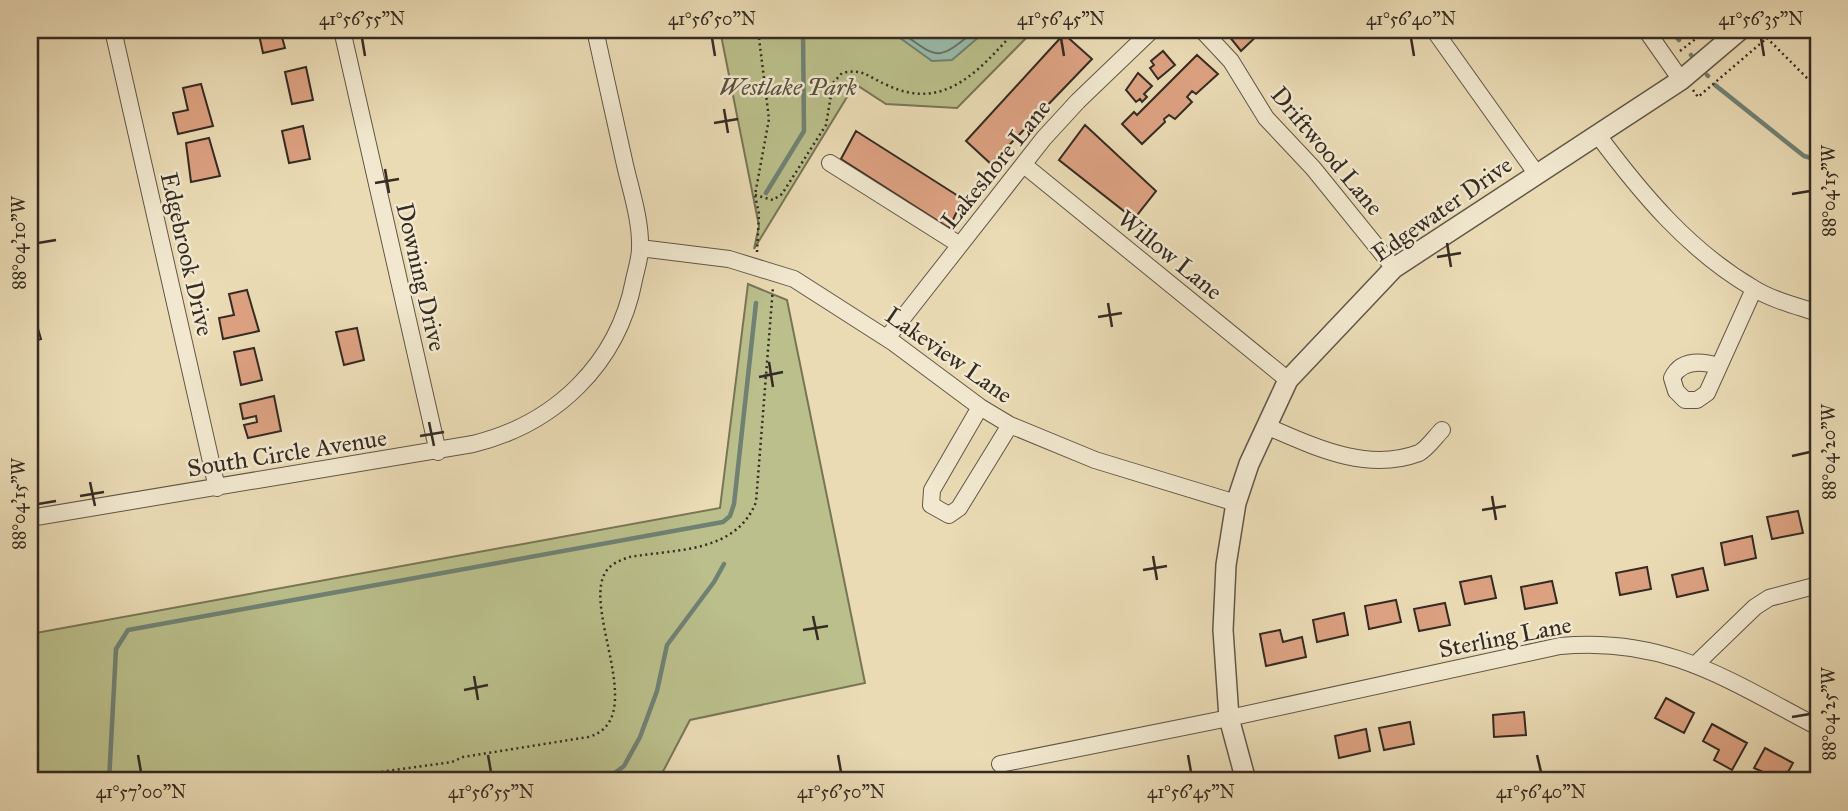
<svg xmlns="http://www.w3.org/2000/svg" width="1848" height="811" font-family="'IM FELL Great Primer',serif">
	<rect width="100%" height="100%" fill="#eadbb5"/>
	<filter id="stains"><feTurbulence type="fractalNoise" baseFrequency=".00286" numOctaves="4"/><feColorMatrix values="0 0 0 0 .2 0 0 0 0 .09 0 0 0 0 .02 0 0 0 .5 -.17"/></filter>
	<radialGradient id="worn" r=".72"><stop offset=".6" stop-color="#630" stop-opacity="0"/><stop offset="1" stop-color="#630" stop-opacity=".3"/></radialGradient>
	<path fill="#babf8b" stroke="#787556" stroke-width="2" d="M720 30H1034L957 108 886 104 855 84 754 249 759 226Z
		M748 284 787 300 865 683 690 720 658 781H30V634L720 508Z"/>
	<path fill="#98bbab" stroke="#708174" stroke-width="2" d="M889 30H987L952 60 932 61Z"/>
	<g fill="none" stroke-linecap="round" stroke-linejoin="round">
		<path stroke="#667366" stroke-width="2" d="M898 30C940 60 936 62 976 30"/>
		<path stroke="#708174" stroke-width="4.5" d="M1671 30 1679 40
			M1691 55 1692 56
			M1707 75 1708 76
			M1715 85 1804 156 1818 160
			M766 193 804 131 803 30
			M109 781 116 649 128 630 723 522 730 516 734 504 756 303
			M604 781 624 766 640 737 657 691 667 645 714 582 724 564"/>
	</g>
	<path fill="#dca181" stroke="#352b22" stroke-width="2" d="M258 30H280L285 48 263 53Z
		M1224 30H1263L1241 51Z
		M1064 34 1092 59 991 164 966 141Z
		M1163 51 1175 65 1158 79 1150 68 1154 65 1151 61Z
		M1197 55 1218 74 1196 94 1192 91 1187 97 1192 102 1175 119 1169 115 1164 119 1165 122 1142 144 1122 124 1134 112 1137 115Z
		M306 67 313 100 292 104 285 72Z
		M1138 73 1152 86 1144 94 1147 97 1142 102 1140 99 1136 102 1126 90Z
		M201 84 213 126 178 134 173 113 188 110 183 88Z
		M1085 125 1156 191 1134 219 1059 160Z
		M303 126 310 159 289 163 282 131Z
		M856 131 963 199 949 228 841 159Z
		M209 138 220 176 191 182 186 143Z
		M247 290 259 331 223 339 219 318 234 315 229 294Z
		M30 301 41 339 30 342Z
		M357 328 364 360 344 365 336 332Z
		M254 348 262 380 241 385 234 352Z
		M274 396 281 431 248 438 244 425 257 422 256 416 243 419 240 404Z
		M1798 511 1803 533 1772 539 1767 517Z
		M1752 536 1756 558 1725 565 1721 543Z
		M1647 567 1651 589 1620 595 1616 573Z
		M1703 568 1708 590 1677 597 1672 575Z
		M1491 576 1496 598 1465 604 1460 582Z
		M1552 581 1557 603 1525 609 1521 587Z
		M1396 600 1401 622 1369 629 1365 606Z
		M1445 603 1450 625 1419 631 1414 609Z
		M1344 613 1348 635 1317 642 1313 620Z
		M1280 630 1283 642 1302 637 1306 657 1266 666 1260 634Z
		M1666 698 1694 713 1684 733 1655 718Z
		M1524 712 1526 735 1494 737 1493 715Z
		M1410 722 1414 744 1384 750 1379 728Z
		M1712 724 1747 743 1732 770 1714 760 1719 750 1703 741Z
		M1366 729 1370 751 1339 758 1335 736Z
		M1765 748 1793 763 1783 781 1754 768Z"/>
	<g fill="none" stroke-linecap="round" stroke-linejoin="round">
		<defs>
			<path id="minor" d="M113 30 217 488
				M342 30 438 452
				M1202 30 1231 61 1266 118 1313 168 1394 268
				M1434 30 1536 173
				M1646 30 1681 80
				M1597 134C1641 193 1688 250 1753 288 1772 300 1797 306 1818 313
				M830 163 960 245
				M1024 165 1288 380
				M640 248 729 259 794 279 894 343 980 407 1010 425 1095 460 1236 503
				M887 338 1044 138 1078 101 1152 30
				M1719 366C1702 361 1681 359 1672 378L1676 391 1685 400H1697L1707 393 1754 289
				M980 407 932 490 931 505 949 515 959 508 1010 425
				M1266 426C1313 446 1366 473 1419 453 1427 449 1435 437 1442 430
				M30 518 473 444C555 424 618 364 634 280 636 270 640 259 640 248 641 221 631 191 625 165 615 120 605 75 595 30
				M1697 663 1755 607 1769 598 1818 585
				M1000 764 1229 718 1560 646C1666 636 1728 680 1818 727"/>
			<path id="tertiary" d="M1246 781 1229 718 1223 630 1226 565 1236 503 1249 464 1288 380 1394 268 1681 80 1740 30"/>
		</defs>
		<use href="#minor" stroke="#625747" stroke-width="18"/>
		<use href="#tertiary" stroke="#625747" stroke-width="22"/>
		<path stroke="#352b22" stroke-width="2.5" stroke-dasharray="2 3.5" stroke-linecap="butt" d="M1680 51 1707 30
			M1693 90 1698 97 1767 38 1818 89
			M755 195 773 200 782 194 826 125 833 83 842 73C863 68 868 77 887 85 945 113 980 69 1016 30
			M757 252 759 214 755 195 769 119 758 30
			M30 775 39 781
			M316 781 452 762 463 757 588 737C649 721 585 615 604 575 609 564 619 561 629 557 677 549 736 553 756 502L773 287"/>
		<use href="#minor" stroke="#f1e8cf" stroke-width="16"/>
		<use href="#tertiary" stroke="#f1e8cf" stroke-width="19"/>
	</g>
	<path fill="none" stroke="#352b22" stroke-width="2.5" d="M362 38 365 56M712 38 715 56M1061 38 1064 56M1411 38 1414 56M1761 38 1764 56M724 109 728 133M714 123 738 119M385 169 389 193M375 183 399 179M1792 194 1810 191M38 243 56 240M1447 243 1451 267M1437 257 1461 253M1108 303 1112 327M1098 317 1122 313M769 362 773 387M759 377 783 372M429 422 434 446M420 436 444 432M1792 456 1810 452M90 482 95 506M80 496 104 492M1492 496 1496 520M38 504 56 501M1482 510 1506 506M1153 556 1157 580M1143 570 1167 566M813 616 818 640M803 630 828 626M474 676 478 700M464 690 488 685M1792 717 1810 714M138 755 141 772M488 755 491 772M838 755 841 772M1188 755 1191 772M1537 755 1541 772"/>
	<g text-anchor="middle" stroke-width="5" stroke-linejoin="round" paint-order="stroke">
		<g font-size="24" font-style="italic" fill="#56503c" stroke="#f1e8cf">
			<text x="788" y="95">Westlake Park</text>
		</g>
		<g font-size="24" fill="#352b22" stroke="#f1e8cf">
			<text transform="translate(1327 151) rotate(50)" y="8">Driftwood Lane</text>
			<text transform="translate(996 164) rotate(-51)" y="8">Lakeshore Lane</text>
			<text transform="translate(1442 209) rotate(-35)" y="8">Edgewater Drive</text>
			<text transform="translate(187 254) rotate(77)" y="8">Edgebrook Drive</text>
			<text transform="translate(1170 255) rotate(39)" y="8">Willow Lane</text>
			<text transform="translate(421 277) rotate(77)" y="8">Downing Drive</text>
			<text transform="translate(949 355) rotate(35)" y="8">Lakeview Lane</text>
			<text transform="translate(287 453) rotate(-9)" y="8">South Circle Avenue</text>
			<text transform="translate(1505 637) rotate(-11)" y="8">Sterling Lane</text>
		</g>
	</g>
	<rect width="1848" height="811" fill="none" stroke="#eadbb5" stroke-width="77"/>
	<rect x="38" y="38" width="1772" height="734" fill="none" stroke="#352b22" stroke-width="2.5"/>
	<g font-size="18" text-anchor="middle" fill="#352b22">
		<text x="362" y="25">41°56'55"N</text>
		<text x="712" y="25">41°56'50"N</text>
		<text x="1061" y="25">41°56'45"N</text>
		<text x="1411" y="25">41°56'40"N</text>
		<text x="1761" y="25">41°56'35"N</text>
		<text transform="translate(1829 191) rotate(-90)" y="6">88°04'15"W</text>
		<text transform="translate(19 243) rotate(-90)" y="6">88°04'10"W</text>
		<text transform="translate(1829 452) rotate(-90)" y="6">88°04'20"W</text>
		<text transform="translate(19 504) rotate(-90)" y="6">88°04'15"W</text>
		<text transform="translate(1829 714) rotate(-90)" y="6">88°04'25"W</text>
		<text x="141" y="798">41°57'00"N</text>
		<text x="491" y="798">41°56'55"N</text>
		<text x="841" y="798">41°56'50"N</text>
		<text x="1191" y="798">41°56'45"N</text>
		<text x="1541" y="798">41°56'40"N</text>
	</g>
	<rect width="100%" height="100%" filter="url(#stains)"/>
	<rect width="100%" height="100%" fill="url(#worn)"/>
</svg>
